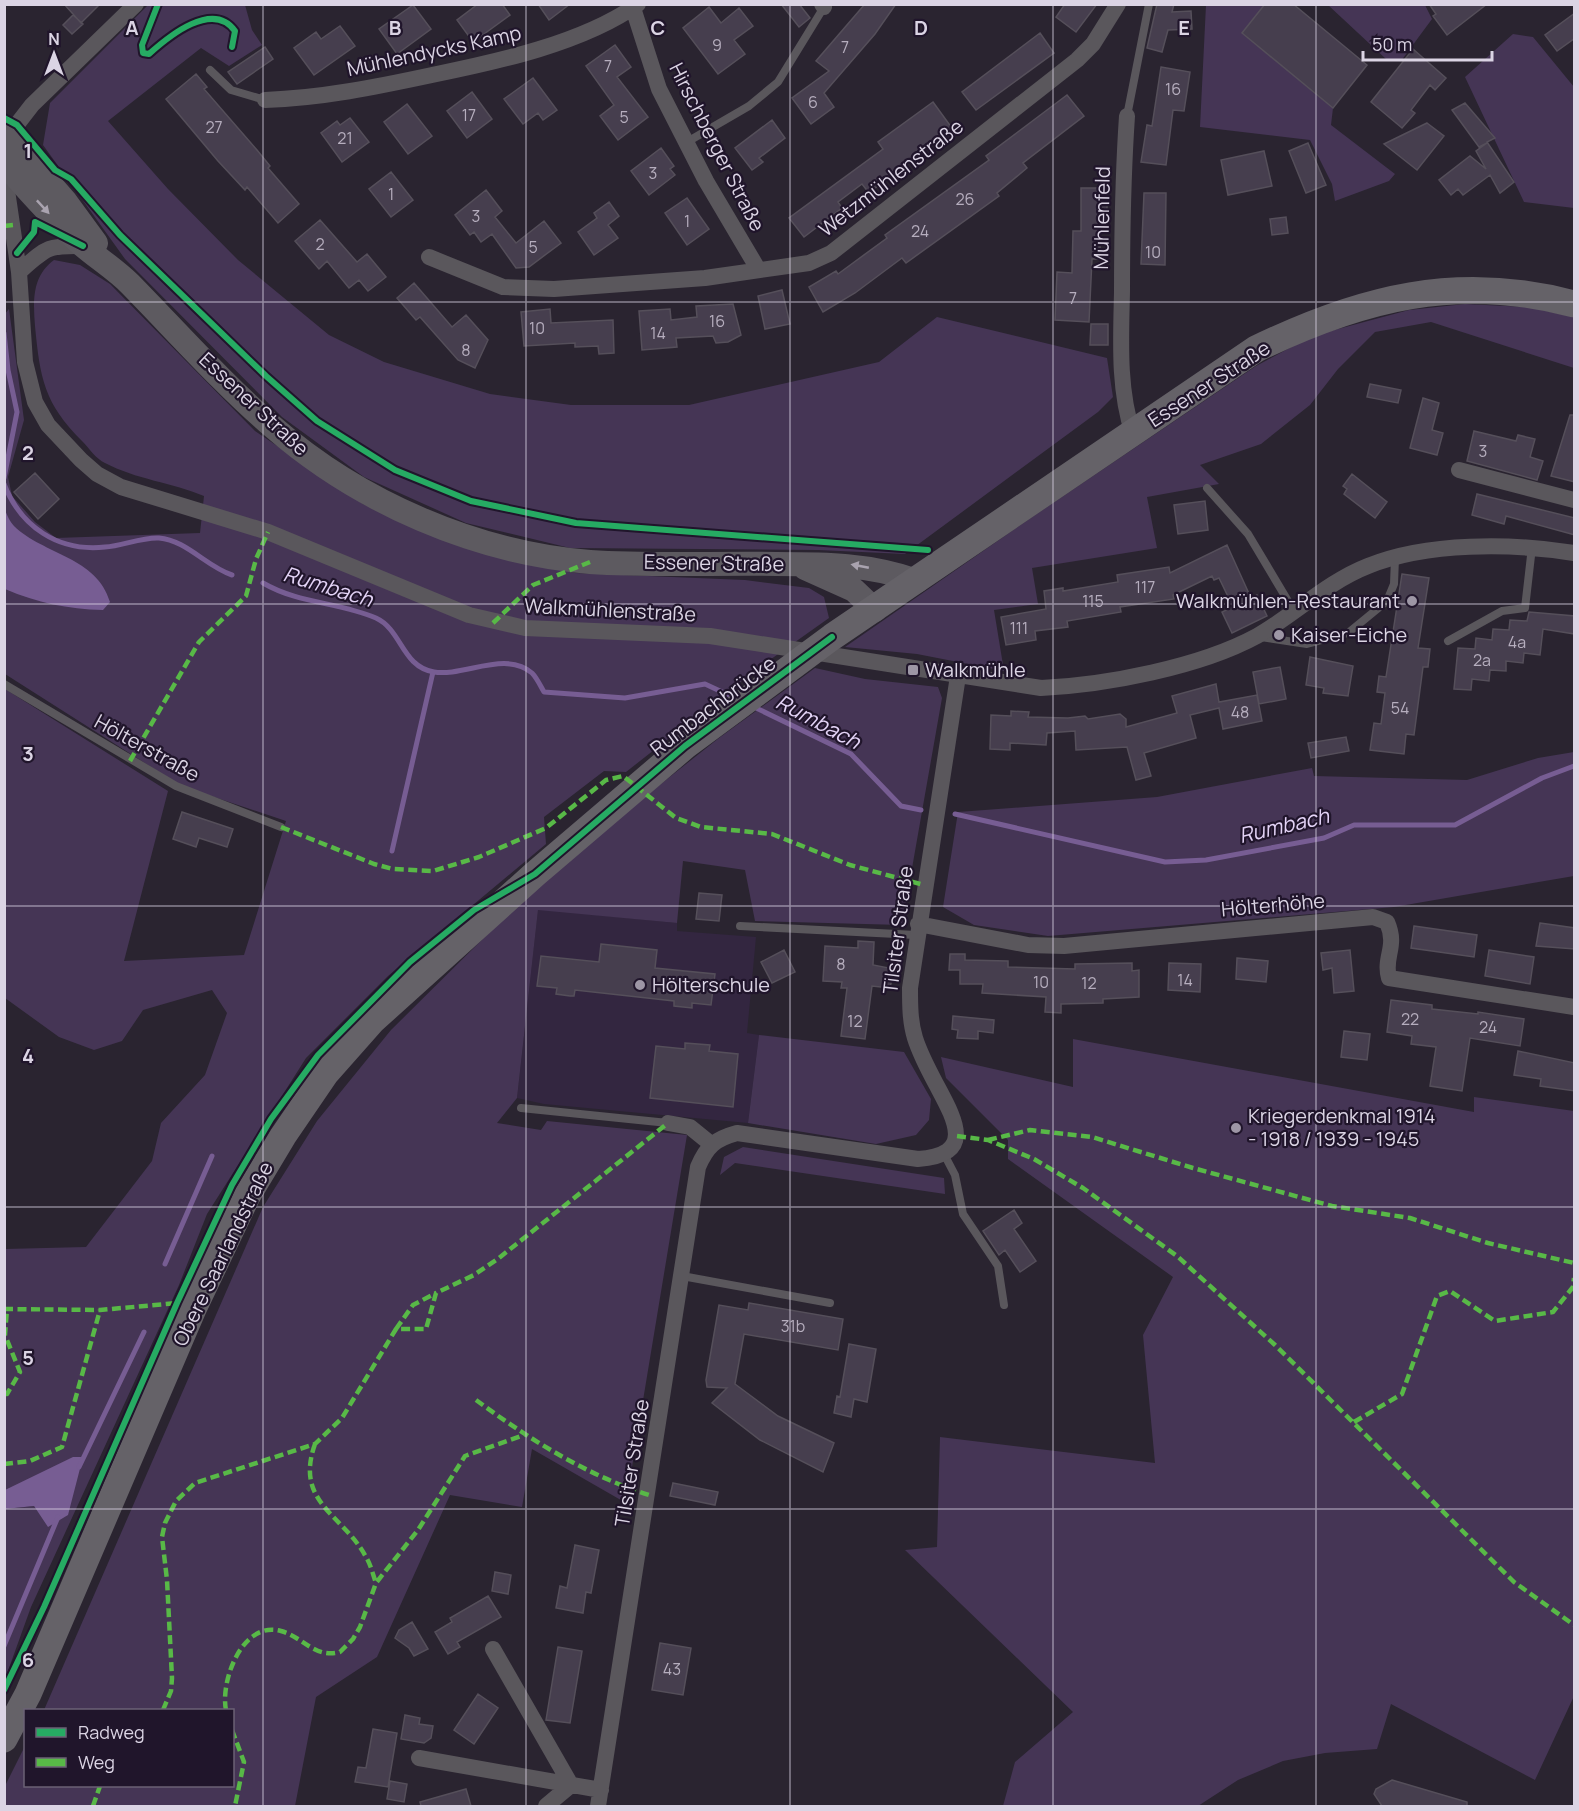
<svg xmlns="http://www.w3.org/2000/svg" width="1579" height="1811" font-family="Manrope,sans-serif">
	<rect width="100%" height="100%" fill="#2a2430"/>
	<path fill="#332640" d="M538 909 677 923V931L756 937 747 1033 759 1035 748 1123 544 1104 517 1098Z"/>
	<path fill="#453555" d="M148 5H245L252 30 262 45 229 66 201 48 108 121 168 189 238 260 329 335 384 362 490 394 571 405H689L879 362 937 317 1107 358 1113 397 1098 412 905 554 818 550 570 548 466 523 364 477 282 417 125 259 43 145 50 103Z
		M1206 5H1265L1242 33 1333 108 1331 125 1395 174 1389 181 1335 201 1332 184 1310 140 1200 127Z
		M1328 5H1425L1432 19 1401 61 1386 59Z
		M1513 34 1533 37 1574 87V208L1524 202 1465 77Z
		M54 260 80 265 110 284 255 431 363 504 461 547 575 573 745 580 809 588 824 597 829 618 757 669 626 772 604 771 544 817 546 844 388 976 306 1058 207 1214 179 1285 31 1607 5 1679V1509L34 1506 40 1514V1503L5 1504V1249L86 1247 152 1161 161 1123 205 1075 227 1013 212 990 143 1010 122 1041 94 1050 59 1037 5 998V689L168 791 124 961 244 955 286 821 181 786 5 674 4 315 9 309 24 420 8 477 12 496 35 522 56 538 200 533 204 496C173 483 135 479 105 463 96 459 89 448 82 441 44 403 40 378 35 326 33 301 32 276 54 260Z
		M1465 304 1528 307 1574 317V368L1431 322 1375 332 1338 369 1310 405 1261 444 1200 465 1219 484 1147 497 1157 548 1032 568 1038 604 994 610 1004 671 917 654 845 647 1019 526 1256 366 1312 336 1409 310Z
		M815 668 865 679 938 687 942 698 902 925 755 921 745 870 683 861 677 923 538 910 517 1098 497 1123 541 1130 547 1121 687 1135 626 1503 532 1449 522 1507 450 1495 377 1657 316 1697 295 1806H5V1786L25 1746 26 1786H232V1710H44L263 1207 317 1121 391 1030 506 916 628 810 719 738Z
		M1574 752V876L1394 907 1048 936 974 925 943 907 958 812 1157 797 1312 768 1314 776 1467 780 1538 758Z
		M759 1035 904 1052 931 1099 929 1120 916 1135 876 1144 748 1123Z
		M1073 1039 1474 1112V1097L1574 1111V1696L1535 1780 1391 1704 1377 1749 1325 1753 1283 1761 1238 1780 1198 1806H1003L1015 1762 1073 1712 905 1550 937 1547 940 1437 1155 1463 1143 1335 1173 1277 1008 1159V1140L946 1078 941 1057 1073 1087Z
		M743 1147 944 1178 945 1194 735 1163 720 1175 724 1157Z"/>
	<path fill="#775d93" d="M5 510C7 515 10 522 14 526 44 555 97 557 110 602L103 610C67 609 38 603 5 589Z
		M73 1457H83L68 1515 48 1527 34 1506 5 1509V1490Z"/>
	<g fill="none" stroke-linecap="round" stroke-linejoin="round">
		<path stroke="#775d93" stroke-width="5" d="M4 333 8 370 17 412 4 478
			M4 484C21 527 58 552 105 547 122 546 142 537 159 538 186 540 207 567 232 575
			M263 583C299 604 339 602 376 618 402 630 402 667 434 672 463 677 506 650 532 673 537 678 541 687 544 692L625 698 705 684 735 698
			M752 706 851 754 901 806 921 810
			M955 814 1165 862 1206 860 1324 838 1354 825H1455L1542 778 1574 766
			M392 851 433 672
			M165 1264 212 1156
			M79 1467 144 1332
			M4 1646 58 1517"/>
	</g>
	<path fill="#463e4e" stroke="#554f5a" stroke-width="1.5" d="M64 4H100L81 23Z
		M478 4H502L510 15 473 42 457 20Z
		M538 4H570L549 20Z
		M781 4H799L810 18 799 27Z
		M865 4H896L875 34 824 93 834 107 811 124 792 98 829 71 816 61Z
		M1065 4H1097L1076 32 1056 17Z
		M1157 4H1174L1172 12 1191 11 1192 29 1168 30 1162 52 1147 48Z
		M1265 4H1293L1367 65 1333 108 1242 33Z
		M1429 4H1487L1447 35 1433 16 1436 14Z
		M413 5 431 29 397 54 379 29Z
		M709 7 721 23 739 8 753 26 734 40 745 54 718 74 683 28Z
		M1575 13V38L1557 51 1545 35Z
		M73 15 83 24 72 34 63 25Z
		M340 26 355 46 314 75 294 48 316 32 321 39Z
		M1040 33 1054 53 976 110 962 92Z
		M615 45 631 67 617 77 648 117 618 140 600 116 614 105 586 66Z
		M265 47 273 59 237 84 228 72Z
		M1413 49 1446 78 1435 90 1430 85 1411 110 1415 113 1402 128 1371 102Z
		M1161 67 1190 72 1184 111 1173 110 1166 165 1141 162 1147 125 1152 126Z
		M196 74 207 87 204 89 257 150 270 166 268 168 299 204 278 223 247 187 245 190 218 161 166 99Z
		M533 78 557 110 543 120 538 113 523 124 504 99Z
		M472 92 492 119 467 138 447 111Z
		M1067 95 1084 116 1023 163 1027 168 997 193 999 196 906 263 902 258 855 293 823 312 809 287 836 271 838 274 887 238 885 235 989 160 986 156Z
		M933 102 952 128 869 193 862 184 838 202 842 208 804 237 789 218 883 149 878 142Z
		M1465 103 1495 138 1487 142 1514 182 1500 193 1490 175 1463 195 1458 189 1451 195 1439 180 1470 156 1486 169 1476 151 1487 143 1479 147 1452 110Z
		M407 104 432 136 408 154 384 122Z
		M350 118 369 142 342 162 321 133 337 121 340 125Z
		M772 120 785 138 759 158 763 162 752 170 735 148Z
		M1427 123 1444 136 1417 170 1384 144Z
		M1308 143 1326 185 1306 193 1289 151Z
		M661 148 674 166 670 169 675 175 649 195 631 171Z
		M1264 151 1272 186 1228 195 1221 160Z
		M391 172 413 200 391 217 369 189Z
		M1081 188H1107V212H1100V259H1092L1089 322 1055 320 1057 272 1072 273 1073 231H1081Z
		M486 190 502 211 495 217 516 243 544 221 561 243 529 267 516 268 492 234 481 242 474 232 470 235 455 215Z
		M1144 193H1166L1165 265 1141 264Z
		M687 198 709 229 687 245 665 213Z
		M609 202 619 216 608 225 618 238 594 255 578 232 597 218 594 213Z
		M1286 217 1288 233 1272 235 1270 219Z
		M320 220 357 262 367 254 386 277 368 291 359 280 349 288 327 261 319 269 295 241Z
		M414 283 452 327 466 315 488 340 475 368 458 360 420 317 416 320 397 298Z
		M782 290 790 324 765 329 758 296Z
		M733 304 741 335 728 342 716 343 713 336 676 338 677 347 642 350 639 311 670 309 671 320 697 317 696 306Z
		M550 309 551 323 613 320 614 353 599 354 598 346 575 347V343L524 346 521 312Z
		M1091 324H1108V345H1090Z
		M1370 384 1401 390 1398 403 1367 397Z
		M1423 398 1439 403 1432 430 1443 433 1437 455 1410 448Z
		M1570 415H1575V482L1551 476Z
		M1474 431 1516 441 1518 435 1535 439 1530 457 1543 461 1537 480 1467 461Z
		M35 473 59 499 38 519 14 492Z
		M1352 474 1387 502 1375 518 1344 494 1347 489 1343 486Z
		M1477 494 1575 518V535L1506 516 1504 524 1472 515Z
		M1205 501 1208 530 1178 534 1174 505Z
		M1227 545 1251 598 1257 595 1267 616 1232 633 1222 612 1233 607 1219 578 1214 580 1212 576 1173 595 1174 599 1120 607 1121 612 1067 621 1068 627 1035 631 1036 640 1006 645 1001 617 1046 609 1044 591 1063 588V591L1118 582 1117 575 1169 567 1170 573Z
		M1402 574 1429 578 1418 648 1430 649 1428 667H1423L1414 735 1406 734 1404 754 1370 750 1374 723 1381 724 1385 693 1377 692 1379 676 1386 677Z
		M1529 612 1575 616V634L1543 629 1540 655 1524 653 1523 663 1506 661V671L1490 670 1489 681 1472 679 1471 690 1454 689 1458 648 1475 649 1476 638 1492 640 1493 629 1509 630 1510 620 1527 621Z
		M1310 657 1353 666 1348 696 1323 693 1324 688 1306 685Z
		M1280 667 1286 699 1259 704 1253 672Z
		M1216 684 1219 702 1257 695 1262 721 1223 729 1219 708 1190 715 1196 738 1144 753 1151 776 1136 780 1127 747 1076 750 1075 731 1047 733 1046 745 1010 743V750L990 749 991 715 1011 716V711L1029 712 1028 717 1068 718 1085 716 1088 719 1120 714 1126 719V727L1177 713 1172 696Z
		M1346 737 1349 751 1311 758 1308 743Z
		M182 812 233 829 227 847 199 838 196 847 173 839Z
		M699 893 722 895 719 921 696 919Z
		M1540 923 1575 928V949L1536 946Z
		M1414 926 1477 935 1474 957 1411 948Z
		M858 941 874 942 873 965 894 969 890 988 872 986 865 1039 841 1036 847 988H841L842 982 823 981 825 946 858 948Z
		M601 944 657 950 655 968 715 974 711 1005 692 1003V1008L674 1006V1001L575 990 574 996H570L556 994 557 988 537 986 541 956 599 962Z
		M784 950 795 972 772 983 761 962Z
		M1350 950 1354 991 1334 993 1332 968 1323 970 1321 953Z
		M1489 950 1534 957 1530 984 1485 976Z
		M950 954H965V960L1008 961V967L1075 969V964L1132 963V971L1139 970V997L1103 999V1003L1061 1004V1013L1045 1012 1046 997 982 993 983 984H960V970H949Z
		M1237 958 1268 961 1266 982 1236 979Z
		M1169 963 1201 964 1200 992 1168 990Z
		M1391 1000 1432 1005V1009L1478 1014V1012L1524 1019 1520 1046 1470 1038 1462 1091 1430 1086 1436 1047 1411 1044 1412 1036 1387 1032Z
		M953 1016 994 1020 993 1033 978 1031V1039L957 1038 958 1030 952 1029Z
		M1344 1031 1370 1034 1367 1060 1341 1057Z
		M685 1043 710 1045 709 1051 738 1054 733 1107 650 1098 656 1046 685 1049Z
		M1518 1051 1575 1063V1091L1540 1086 1541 1079 1514 1075Z
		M1014 1210 1022 1223 1014 1229 1036 1261 1020 1272 1005 1250 999 1255 983 1231Z
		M749 1303 843 1319 838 1350 744 1334 735 1384 778 1416 834 1443 823 1472 760 1440 712 1403 727 1388 707 1387 706 1380 719 1305 748 1310Z
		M849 1344 876 1349 867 1402 854 1399 851 1417 834 1413 837 1396 840 1397Z
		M673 1483 718 1492 715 1505 670 1496Z
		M575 1545 599 1550 591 1593 586 1592 583 1613 556 1608 560 1586 567 1588Z
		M495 1572 511 1575 508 1594 492 1591Z
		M488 1596 501 1617 457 1642 460 1647 448 1654 435 1632 452 1622 450 1618Z
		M412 1622 428 1649 414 1656 409 1648 395 1638 399 1630Z
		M660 1643 691 1648 683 1695 652 1690Z
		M558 1647 582 1651 570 1723 546 1720Z
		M478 1694 498 1708 474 1744 454 1730Z
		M405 1715 420 1718 419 1724 433 1726 431 1738 424 1743 401 1739Z
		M373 1729 397 1733 388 1787 355 1782 358 1767 366 1768Z
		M1392 1780 1467 1802V1806H1382L1374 1794 1376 1789Z
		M390 1781 407 1784 404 1802 387 1799Z
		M466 1789 471 1806H421L420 1802Z"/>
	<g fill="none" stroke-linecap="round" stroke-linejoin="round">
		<path stroke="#5a575c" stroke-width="8" d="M210 70 231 90 265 100
			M1127 116 1149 4
			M687 142 749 106 778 82 824 7
			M1207 488 1248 534 1294 611
			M1261 637 1307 644 1348 633 1387 601 1394 584 1395 558
			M1448 641 1502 611 1525 608 1532 547
			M4 684 176 786 281 827
			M740 926 916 935
			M521 1108 668 1123
			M944 1154 955 1175 963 1214 998 1266 1004 1305
			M682 1276 830 1303"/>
		<path stroke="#5a575c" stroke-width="16" d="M822 4 824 7
			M633 8 659 89 706 181 758 269
			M265 100C322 98 376 87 432 75 496 62 584 43 638 4
			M1127 116C1123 175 1122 233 1122 292 1121 339 1118 389 1133 434
			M4 154 8 136 32 105 136 4
			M4 170 19 272 25 362 35 402 48 425 81 460 97 474 121 487 268 532 469 615 525 628 710 636 1041 688C1106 685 1200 667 1257 636 1294 615 1327 582 1368 566 1427 542 1512 543 1574 553
			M429 257 503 287 554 289 705 278 809 263 831 253 1077 60 1093 44 1118 4
			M19 272C46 248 47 245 83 246
			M1459 470 1574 500
			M918 924 1028 945 1064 946 1373 917 1387 922C1398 947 1383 957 1389 978L1574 1007
			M668 1123 690 1127 711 1144
			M493 1649 571 1785 546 1806
			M419 1758 601 1790
			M598 1806 698 1167C707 1146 715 1139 737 1133L918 1159C977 1155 954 1118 936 1084 928 1069 920 1054 915 1038 910 1022 910 1005 910 988L958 676"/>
		<path stroke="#5d5a60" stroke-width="24" d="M4 131 66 202 96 243
			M4 163C29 192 53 219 81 244 97 258 115 269 130 284 177 332 222 383 273 427 359 502 476 553 590 562 651 566 714 563 776 564 825 564 870 564 917 581
			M805 568 854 590 875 610"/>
		<path stroke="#656268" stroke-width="27" d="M4 1739 28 1694 193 1309 247 1196 283 1136 326 1073 372 1021 535 874 685 746 832 637 1256 349C1361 298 1458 273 1574 304"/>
		<path stroke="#58b947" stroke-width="4.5" stroke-dasharray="9 4.5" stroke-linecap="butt" d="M4 226 14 225
			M493 623 533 585 590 562
			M130 761 199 642 246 596 256 559 268 532
			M281 827 374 864 393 869 433 871 479 857 546 828 606 780 623 776 676 818 701 827 772 834 850 865 924 885
			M957 1136 988 1140 1034 1159 1083 1188 1177 1256 1275 1345 1514 1582 1574 1625
			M988 1140 1030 1130 1092 1137 1193 1168 1332 1206 1410 1218 1488 1243 1574 1263
			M4 1309 100 1310 177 1303
			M396 1329 413 1305 436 1293
			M4 1393 7 1394 20 1372 5 1335 7 1309
			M476 1400C529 1439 586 1475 649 1495
			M1354 1422 1402 1394 1437 1296 1450 1291 1495 1321 1553 1312 1573 1287 1574 1278
			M315 1444C294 1503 343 1514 366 1557 371 1565 373 1575 376 1583
			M4 1464 30 1461 62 1447 100 1310
			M163 1710 171 1691 172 1678 167 1580 162 1537 165 1523 176 1501 195 1483 315 1444 342 1418 396 1329H426L436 1293 474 1275 499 1258 668 1123
			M226 1710C220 1682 242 1620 281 1631 303 1637 315 1659 340 1652L353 1639 360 1627 376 1583 418 1530 465 1456 524 1435
			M232 1730 244 1762 235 1806
			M93 1806 100 1786"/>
		<defs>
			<path id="cycleway" d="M158 4 142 45 143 53 149 54C169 36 213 0 235 31L232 47
				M4 118 17 125 55 170 71 179 120 235 266 376 317 421 395 470 471 501 576 523 928 550
				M17 253 34 232 35 222 83 246
				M4 1690 44 1607 177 1303 232 1185 271 1119 318 1055 410 962 474 910 535 874 685 746 832 637"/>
		</defs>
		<use href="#cycleway" stroke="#20152b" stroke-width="10"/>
		<use href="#cycleway" stroke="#26ab63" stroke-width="6"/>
	</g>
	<defs><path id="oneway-solid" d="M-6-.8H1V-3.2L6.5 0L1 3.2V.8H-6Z" transform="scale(1.5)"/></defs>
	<g fill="#a9a3af">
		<use href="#oneway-solid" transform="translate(43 207) rotate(47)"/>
		<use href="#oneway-solid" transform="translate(860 566) rotate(-169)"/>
	</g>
	<path fill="none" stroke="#dbd4e4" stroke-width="1.5" stroke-opacity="0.55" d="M263 4V1806M526 4V1806M790 4V1806M1053 4V1806M1316 4V1806M4 302H1574M4 604H1574M4 906H1574M4 1207H1574M4 1509H1574"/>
	<g fill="#9d96a5" stroke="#20152b" stroke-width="2">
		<circle cx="1412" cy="601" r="6"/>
		<circle cx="1279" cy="635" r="6"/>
		<rect x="907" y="664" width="12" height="12" rx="3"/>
		<circle cx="640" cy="985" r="6"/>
		<circle cx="1236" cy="1128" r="6"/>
	</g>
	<g text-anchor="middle" stroke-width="4.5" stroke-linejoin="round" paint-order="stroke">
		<g font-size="16" fill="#b6aebe">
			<text x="717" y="51">9</text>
			<text x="845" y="53">7</text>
			<text x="608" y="72">7</text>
			<text x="1173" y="95">16</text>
			<text x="813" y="108">6</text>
			<text x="469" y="121">17</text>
			<text x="624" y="123">5</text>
			<text x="214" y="133">27</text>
			<text x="345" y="144">21</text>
			<text x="653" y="179">3</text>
			<text x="391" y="200">1</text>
			<text x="965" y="205">26</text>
			<text x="476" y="222">3</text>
			<text x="687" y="227">1</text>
			<text x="920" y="237">24</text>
			<text x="320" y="250">2</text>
			<text x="533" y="253">5</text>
			<text x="1153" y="258">10</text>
			<text x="1073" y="304">7</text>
			<text x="717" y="327">16</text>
			<text x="537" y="334">10</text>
			<text x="658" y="339">14</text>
			<text x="466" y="356">8</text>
			<text x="1483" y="457">3</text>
			<text x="1145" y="593">117</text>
			<text x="1093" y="607">115</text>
			<text x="1019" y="634">111</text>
			<text x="1517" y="648">4a</text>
			<text x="1482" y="666">2a</text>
			<text x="1400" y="714">54</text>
			<text x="1240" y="718">48</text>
			<text x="841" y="970">8</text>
			<text x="1185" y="986">14</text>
			<text x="1041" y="988">10</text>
			<text x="1089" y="989">12</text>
			<text x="1410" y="1025">22</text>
			<text x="855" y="1027">12</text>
			<text x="1488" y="1033">24</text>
			<text x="793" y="1332">31b</text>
			<text x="672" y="1675">43</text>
		</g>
		<g font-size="20" fill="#dbd4e4" stroke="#20152b">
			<text transform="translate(434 51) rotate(-12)" y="7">Mühlendycks Kamp</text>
			<text transform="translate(717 147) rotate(63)" y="7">Hirschberger Straße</text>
			<text transform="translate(891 178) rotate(-38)" y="7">Wetzmühlenstraße</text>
			<text transform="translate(1102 218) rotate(-89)" y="7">Mühlenfeld</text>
			<text transform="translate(1209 384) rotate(-33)" y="7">Essener Straße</text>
			<text transform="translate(254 404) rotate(43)" y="7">Essener Straße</text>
			<text transform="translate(714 563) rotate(1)" y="7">Essener Straße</text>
			<text transform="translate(610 610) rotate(3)" y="7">Walkmühlenstraße</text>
			<text transform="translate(713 706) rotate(-37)" y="7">Rumbachbrücke</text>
			<text transform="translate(147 748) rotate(29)" y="7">Hölterstraße</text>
			<text transform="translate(1273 905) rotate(-5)" y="7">Hölterhöhe</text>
			<text transform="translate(898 930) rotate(-83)" y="7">Tilsiter Straße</text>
			<text transform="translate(223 1254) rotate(-64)" y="7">Obere Saarlandstraße</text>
			<text transform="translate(632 1463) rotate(-81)" y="7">Tilsiter Straße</text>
		</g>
		<g font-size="20" fill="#dbd4e4" stroke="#20152b" text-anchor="start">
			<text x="1400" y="608" text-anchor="end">Walkmühlen-Restaurant</text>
			<text x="1291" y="642">Kaiser-Eiche</text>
			<text x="925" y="677">Walkmühle</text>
			<text x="652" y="992">Hölterschule</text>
			<text x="1248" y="1123">Kriegerdenkmal 1914<tspan x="1248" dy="23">- 1918 / 1939 - 1945</tspan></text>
		</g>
		<g font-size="21" font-style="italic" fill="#e3d3f6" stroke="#20152b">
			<text transform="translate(328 587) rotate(17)" y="7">Rumbach</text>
			<text transform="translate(818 722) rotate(28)" y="7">Rumbach</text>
			<text transform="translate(1284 826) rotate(-13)" y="7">Rumbach</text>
		</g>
	</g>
	<g font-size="20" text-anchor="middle" font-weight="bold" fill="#dbd4e4" stroke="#20152b" stroke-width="4.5" stroke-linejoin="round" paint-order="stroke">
		<text x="132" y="35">A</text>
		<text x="395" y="35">B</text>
		<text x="658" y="35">C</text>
		<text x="921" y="35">D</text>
		<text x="1184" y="35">E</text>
		<text x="28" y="158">1</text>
		<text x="28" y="460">2</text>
		<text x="28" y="761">3</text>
		<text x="28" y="1063">4</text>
		<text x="28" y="1365">5</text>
		<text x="28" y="1667">6</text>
	</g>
	<rect width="1579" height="1811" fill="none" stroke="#dbd4e4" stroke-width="12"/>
	<rect x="24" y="1709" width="210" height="78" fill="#20152b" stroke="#6b6175" stroke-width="1.5"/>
	<rect x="36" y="1728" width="30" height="9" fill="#26ab63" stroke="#6b6175" stroke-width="1.5"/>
	<text x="78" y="1739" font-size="18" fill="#dbd4e4">Radweg</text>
	<rect x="36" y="1758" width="30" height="9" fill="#58b947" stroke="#6b6175" stroke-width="1.5"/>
	<text x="78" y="1769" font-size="18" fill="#dbd4e4">Weg</text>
	<g transform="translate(54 54)" stroke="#20152b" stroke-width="4.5" paint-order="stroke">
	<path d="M0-4.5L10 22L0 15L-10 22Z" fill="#dbd4e4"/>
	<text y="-9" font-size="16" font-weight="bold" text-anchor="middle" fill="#dbd4e4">N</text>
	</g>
	<path d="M1363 51v9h129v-9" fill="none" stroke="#dbd4e4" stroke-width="3"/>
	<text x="1372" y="51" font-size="18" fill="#dbd4e4" stroke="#20152b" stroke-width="4.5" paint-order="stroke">50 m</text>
</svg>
